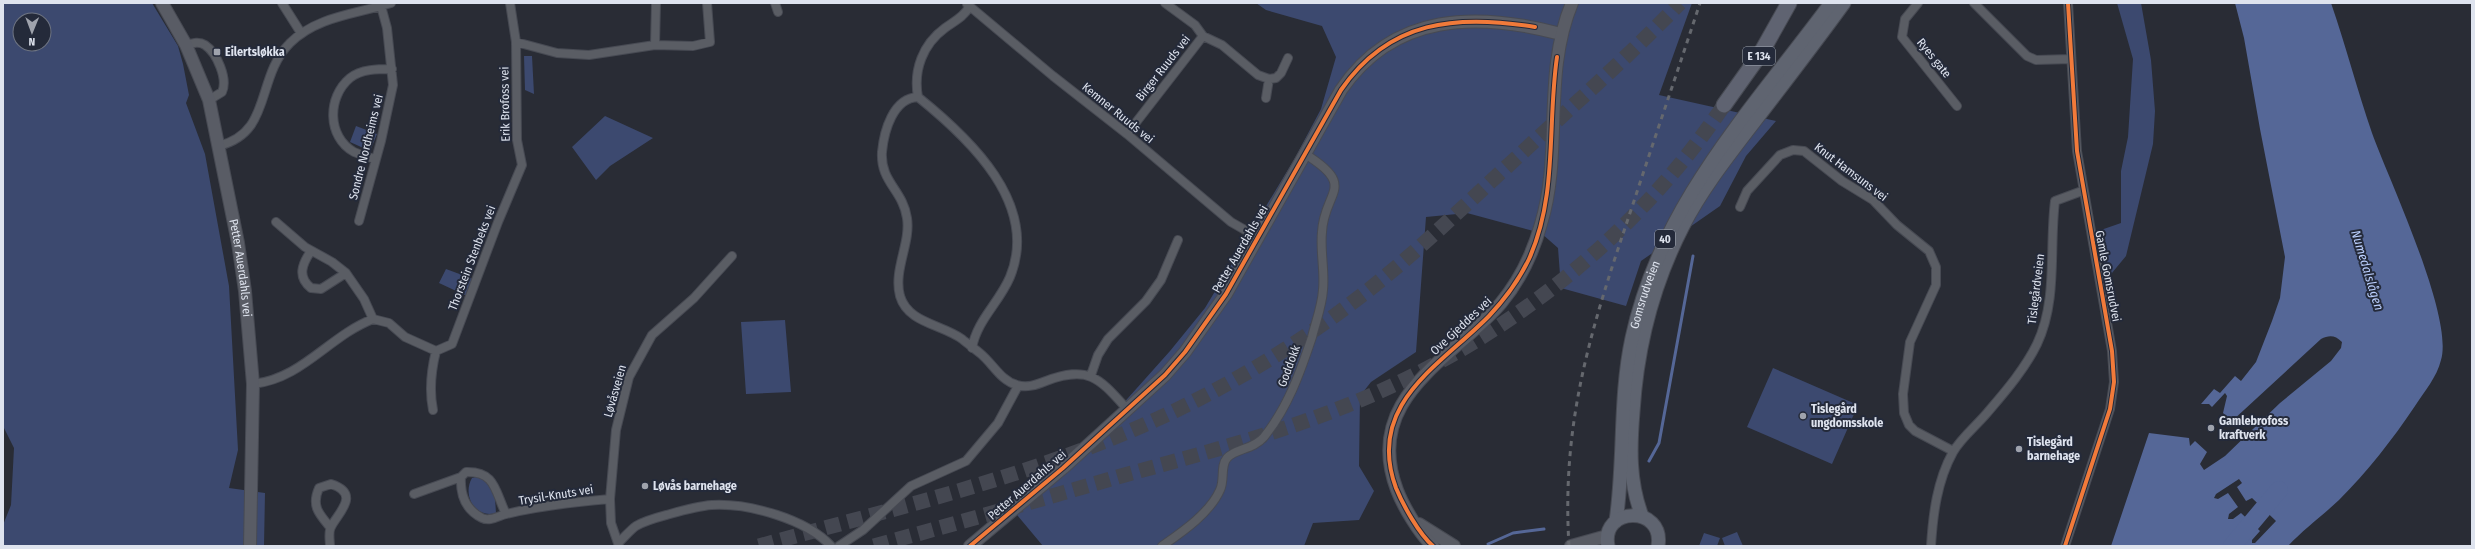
<svg xmlns="http://www.w3.org/2000/svg" width="2475" height="549" font-family="'Fira Sans Condensed',sans-serif">
	<rect width="100%" height="100%" fill="#292c35"/>
	<path fill="#3c496f" fill-rule="evenodd" d="M3 3H152L178 46 183 64 189 95 186 103 205 154 229 286 238 450 229 488 265 493 264 546H3V525L11 505 14 448 3 426ZM20 20H44V44H20Z
		M1256 3H1692L1659 95 1776 121 1746 156 1720 206 1641 261 1626 306 1561 288 1558 248 1541 233 1467 213 1426 217 1416 352 1371 382 1360 396 1359 466 1374 491 1359 520 1313 523 1304 546H1043L1012 509 1095 435 1170 351 1205 308 1295 158 1321 109 1336 57 1322 26 1266 10Z
		M2117 3H2141L2151 60 2155 111 2153 144 2126 256 2107 279 2098 231 2121 223V171L2128 137 2133 59Z
		M524 56H532L534 94 525 90Z
		M605 116 653 138 610 166 596 180 572 147Z
		M356 126 377 134 370 151 350 142Z
		M446 269 473 279 467 296 439 283Z
		M785 320 791 392 746 394 741 322Z
		M1773 368 1858 405 1832 464 1747 427Z
		M479 476 490 482 495 498 496 513C475 519 462 495 472 478Z
		M1737 532 1743 546H1725L1722 538Z
		M1704 533 1720 538 1717 546H1699Z"/>
	<path fill="#556797" fill-rule="evenodd" d="M2235 3H2331C2346 46 2357 90 2372 133 2389 180 2454 317 2441 360 2437 377 2424 392 2415 406 2393 439 2367 472 2339 500 2322 516 2304 529 2288 546H2111L2149 433 2189 438 2190 446 2195 441 2207 452 2200 464 2204 470 2225 456 2280 403 2331 361 2341 348 2342 342C2335 335 2329 335 2321 339L2232 421 2223 413 2227 396 2225 393 2212 407 2209 404H2201L2214 389 2220 393 2235 376 2241 381 2256 362 2272 321 2280 298 2285 257 2260 129 2244 38ZM2239 479 2242 483 2237 487 2246 501 2252 498 2276 521 2255 543H2252V540L2260 531 2241 513 2233 519H2228L2229 514 2238 507 2228 493 2218 499 2214 498 2216 494Z"/>
	<g fill="none" stroke-linecap="round" stroke-linejoin="round">
		<path stroke="#556797" stroke-width="3" d="M1649 461 1659 443 1693 256
			M1488 544 1513 533 1544 529"/>
		<path stroke="#556797" stroke-width="18" d="M2232 546 2279 490"/>
		<path stroke="#444751" stroke-width="15" stroke-dasharray="15 8" stroke-linecap="butt" d="M759 546C892 509 1029 477 1155 420 1230 386 1301 343 1366 292 1417 252 1464 206 1513 161 1569 109 1627 58 1680 3
			M874 546C957 523 1039 500 1121 476 1197 455 1274 435 1348 405 1499 344 1633 241 1724 105"/>
		<defs>
			<path id="street" d="M282 3 301 33
				M775 3 778 12
				M1165 3 1195 25 1203 36 1222 45 1258 75 1269 79 1276 78 1281 73 1288 58
				M1918 3 1905 19 1902 37 1957 106
				M1974 3 2027 56 2036 60 2071 59
				M967 4 1053 76 1127 134 1231 222 1259 238
				M969 7C964 17 953 22 945 28 923 44 913 70 918 97 969 138 1040 204 1010 277 999 303 977 320 972 348
				M516 42 557 53 589 55 655 45 693 46 710 42 707 3
				M186 45C193 43 199 41 205 45 217 53 228 79 222 92L209 100
				M655 45 656 3
				M918 97C893 98 884 131 882 152 880 182 903 190 907 218 911 243 893 270 900 296 908 323 941 324 962 339 968 344 975 349 981 354 993 364 1001 381 1017 385 1027 388 1036 385 1046 381 1089 365 1099 378 1127 409
				M1266 98 1269 79
				M1127 134 1203 36
				M218 146C273 133 255 78 290 43 317 16 357 14 391 3
				M375 159C368 157 361 155 354 152 327 137 327 97 350 78 361 69 378 69 392 69
				M1740 207 1747 191 1780 155 1793 150 1804 151 1842 181 1873 200 1897 225 1929 251 1936 267V285L1910 342 1903 394 1904 413 1909 425 1915 431 1953 451
				M359 221 381 141 393 85 387 28 381 6
				M276 222 305 247 332 262 346 273 364 299 373 319
				M311 251C302 264 297 277 311 288L321 289 346 273
				M1091 375 1098 355 1108 339 1146 301 1161 280 1178 240
				M253 384C302 379 329 336 373 319L389 323 405 337 436 351 452 344 498 222 522 165 517 140 516 42 510 3
				M433 410C429 390 431 371 436 351
				M414 494 461 477
				M506 514C495 492 496 471 466 472L461 477C460 495 466 510 482 518 490 522 498 516 506 514 539 506 575 502 610 499
				M618 543C624 538 629 531 636 526 646 520 659 517 670 514 684 510 698 506 712 505 749 503 806 519 831 546
				M330 546C330 541 328 532 331 527 337 514 362 494 331 484L319 488C311 506 319 514 330 527
				M619 546 611 523 610 499 616 430 629 377 652 335 694 298 732 256
				M839 546 863 530 911 486 966 461 998 423 1018 386
				M1162 546C1182 532 1210 513 1220 490 1225 480 1220 466 1227 458 1236 448 1253 450 1264 437 1288 407 1300 373 1312 337 1316 321 1322 306 1323 290 1325 271 1320 251 1322 232 1324 191 1358 187 1305 154
				M1931 546C1933 514 1937 481 1953 452 1961 438 1976 426 1987 413 2004 393 2025 369 2037 344 2058 300 2049 248 2055 201L2082 191
				M2065 546 2110 409 2114 382 2112 351 2077 151 2068 3"/>
			<g id="secondary">
				<path id="s1" d="M162 3 186 45 209 100 238 243 245 291 253 384 250 546"/>
				<path d="M1419 524 1454 546"/>
				<path d="M970 546 1063 468 1165 375 1185 352 1226 294 1341 90C1394 12 1478 12 1561 34"/>
				<path d="M1433 546C1420 535 1403 506 1397 490 1362 397 1452 360 1501 303 1520 280 1533 253 1541 224 1563 152 1542 75 1572 3"/>
				<path d="M1571 546 1607 536"/>
			</g>
			<g id="primary">
				<path d="M1642 516C1629 482 1630 448 1633 412 1637 347 1653 284 1683 226 1702 189 1729 155 1755 121 1785 82 1815 43 1844 3"/>
				<path id="s2" d="M1616 521C1625 460 1619 398 1632 338 1661 203 1752 110 1831 3"/>
				<path d="M1608 546C1600 506 1665 505 1658 546"/>
			</g>
			<path id="highway" d="M1724 105 1761 53 1789 3"/>
		</defs>
		<use href="#street" stroke="#474a53" stroke-width="10"/>
		<use href="#secondary" stroke="#474a53" stroke-width="14"/>
		<use href="#primary" stroke="#474a53" stroke-width="15"/>
		<use href="#highway" stroke="#474a53" stroke-width="17"/>
		<use href="#street" stroke="#5a5d64" stroke-width="8"/>
		<use href="#secondary" stroke="#595c65" stroke-width="12"/>
		<use href="#primary" stroke="#5f6470" stroke-width="13"/>
		<use href="#highway" stroke="#5f6371" stroke-width="15"/>
		<path stroke="#65686e" stroke-width="3" stroke-dasharray="5 5" stroke-linecap="butt" d="M1569 546C1561 418 1593 323 1633 204 1655 137 1678 70 1700 3"/>
		<defs>
			<path id="cycleway" d="M970 546 1063 468 1165 375 1185 352 1226 294 1341 90C1389 20 1457 14 1535 27
				M1433 546C1419 534 1403 505 1396 488 1365 404 1441 365 1489 316 1505 299 1519 280 1529 259 1558 195 1547 125 1557 57
				M2065 546 2110 409 2114 382 2112 351 2077 151 2068 3"/>
		</defs>
		<use href="#cycleway" stroke="#242a3a" stroke-width="6"/>
		<use href="#cycleway" stroke="#f17a3a" stroke-width="4"/>
	</g>
	<g fill="#9fa3ad" stroke="#242a3a" stroke-width="1.5">
		<rect x="213" y="48" width="8" height="8" rx="2"/>
		<circle cx="1803" cy="416" r="4"/>
		<circle cx="2211" cy="428" r="4"/>
		<circle cx="2019" cy="449" r="4"/>
		<circle cx="645" cy="486" r="4"/>
	</g>
	<g text-anchor="middle" stroke-width="4" stroke-linejoin="round" paint-order="stroke">
		<g fill="#242a3a" stroke="#a6acb8" stroke-width="1">
			<rect x="1743" y="47" width="32" height="18" rx="3"/>
			<rect x="1655" y="230" width="20" height="18" rx="3"/>
		</g>
		<g font-size="11" font-weight="bold" fill="#dee3ee">
			<text x="1759" y="60">E 134</text>
			<text x="1665" y="243">40</text>
		</g>
		<g font-size="12" font-weight="bold" fill="#dee3ee" stroke="#242a3a" text-anchor="start">
			<text x="225" y="56">Eilertsløkka</text>
			<text x="1811" y="413">Tislegård<tspan x="1811" dy="14">ungdomsskole</tspan></text>
			<text x="2219" y="425">Gamlebrofoss<tspan x="2219" dy="14">kraftverk</tspan></text>
			<text x="2027" y="446">Tislegård<tspan x="2027" dy="14">barnehage</tspan></text>
			<text x="653" y="490">Løvås barnehage</text>
		</g>
		<g font-size="12" fill="#dee3ee" stroke="#242a3a">
			<text transform="translate(1934 58) rotate(51)" y="4">Ryes gate</text>
			<text transform="translate(1163 68) rotate(-52)" y="4">Birger Ruuds vei</text>
			<text transform="translate(505 104) rotate(-91)" y="4">Erik Brofoss vei</text>
			<text transform="translate(1118 113) rotate(39)" y="4">Kemner Ruuds vei</text>
			<text transform="translate(366 147) rotate(-76)" y="4">Sondre Nordheims vei</text>
			<text transform="translate(1851 172) rotate(37)" y="4">Knut Hamsuns vei</text>
			<text transform="translate(1240 249) rotate(-60)" y="4">Petter Auerdahls vei</text>
			<text transform="translate(472 258) rotate(-69)" y="4">Thorstein Stenbeks vei</text>
			<text dy="4" stroke="none"><textPath href="#s1" startOffset="279">Petter Auerdahls vei</textPath></text>
			<text transform="translate(2108 276) rotate(79)" y="4">Gamle Gomsrudvei</text>
			<text transform="translate(2036 289) rotate(-83)" y="4">Tislegårdveien</text>
			<text dy="4" stroke="none"><textPath href="#s2" startOffset="229">Gomsrudveien</textPath></text>
			<text transform="translate(1461 326) rotate(-43)" y="4">Ove Gjeddes vei</text>
			<text transform="translate(1289 366) rotate(-70)" y="4">Goddokk</text>
			<text transform="translate(615 391) rotate(-74)" y="4">Løvåsveien</text>
			<text transform="translate(1027 485) rotate(-41)" y="4">Petter Auerdahls vei</text>
			<text transform="translate(556 495) rotate(-9)" y="4">Trysil-Knuts vei</text>
		</g>
		<g font-size="13" font-style="italic" fill="#bbcffe" stroke="#242a3a">
			<text transform="translate(2368 270) rotate(73)" y="5">Numedalslågen</text>
		</g>
	</g>
	<rect width="2475" height="549" fill="none" stroke="#dee3ee" stroke-width="8"/>
	<g transform="translate(32 32) rotate(181)"><circle r="19" fill="#242a3a" stroke="#6e7482"/>
	<path d="M0-3L7 15L0 10L-7 15Z" fill="#9fa3ad"/>
	<text y="-6" font-size="11" font-weight="bold" text-anchor="middle" fill="#dee3ee">N</text>
	</g>
</svg>
